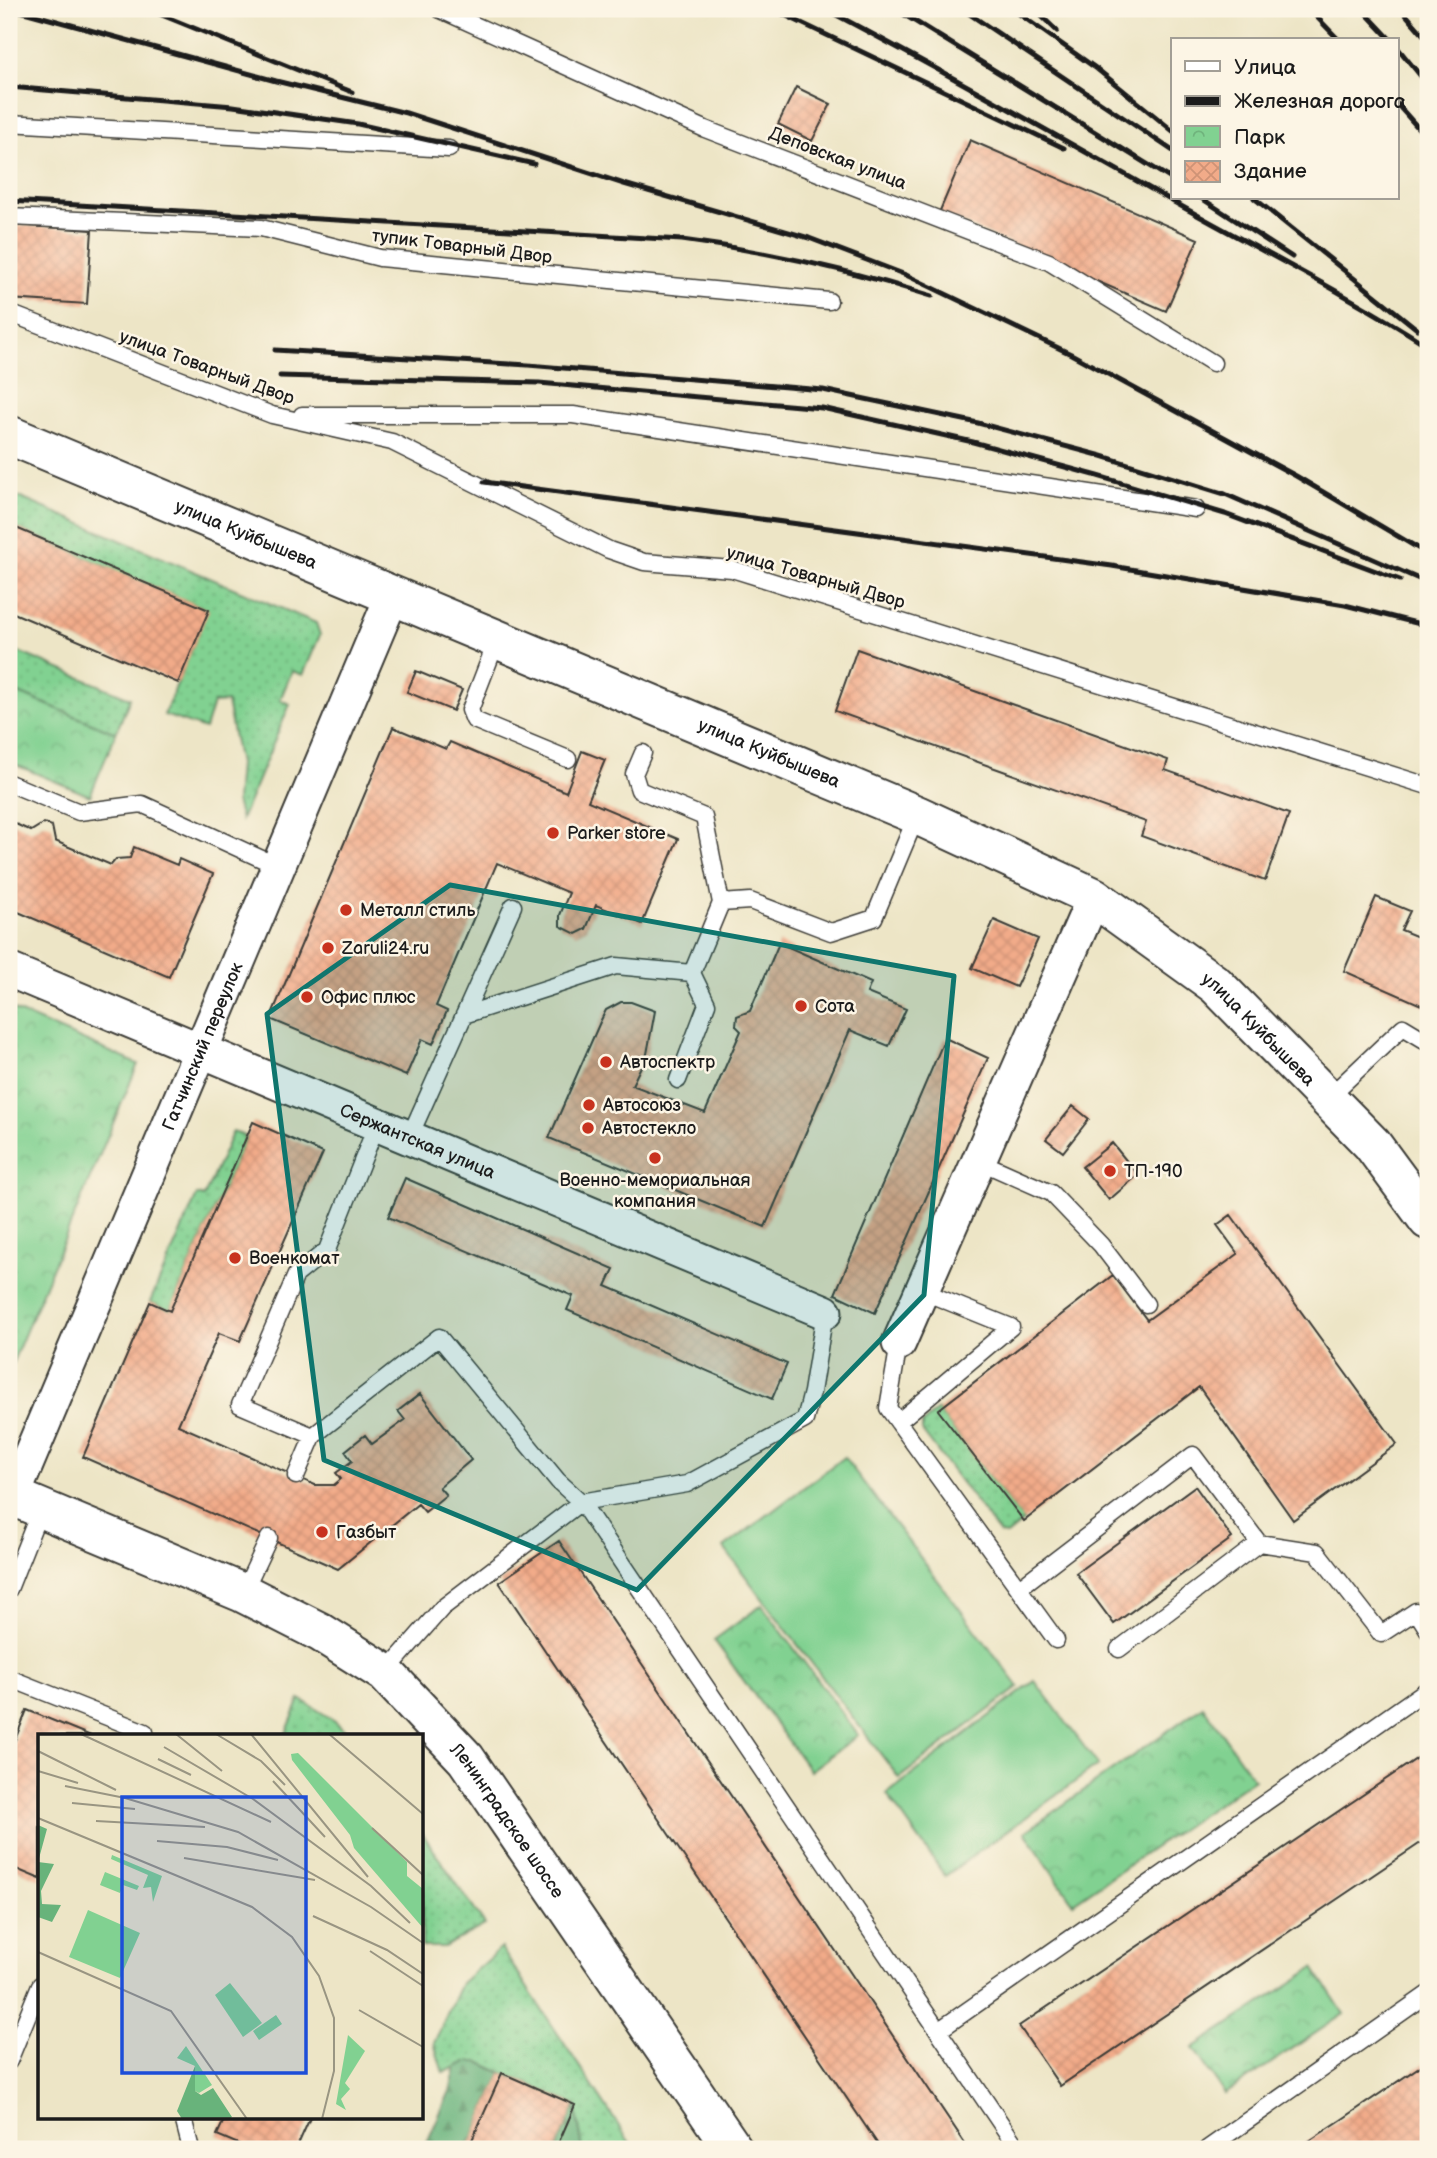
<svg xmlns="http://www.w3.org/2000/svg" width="1437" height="2158" font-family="'Balsamiq Sans',sans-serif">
	<defs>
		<pattern id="grass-dots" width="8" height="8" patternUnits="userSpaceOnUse" patternTransform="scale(1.75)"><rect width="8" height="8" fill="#81d191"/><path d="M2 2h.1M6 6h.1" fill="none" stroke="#6fb37c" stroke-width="1.8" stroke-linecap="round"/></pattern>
		<pattern id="forest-firs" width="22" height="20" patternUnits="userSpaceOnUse" patternTransform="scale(1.75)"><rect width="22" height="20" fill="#68b37b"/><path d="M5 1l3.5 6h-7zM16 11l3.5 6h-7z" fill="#559164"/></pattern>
		<pattern id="park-crowns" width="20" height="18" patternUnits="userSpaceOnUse" patternTransform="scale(1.75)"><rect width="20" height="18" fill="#81d191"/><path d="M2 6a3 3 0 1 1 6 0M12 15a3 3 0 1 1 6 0" fill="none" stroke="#6fb37c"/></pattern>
		<pattern id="building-cross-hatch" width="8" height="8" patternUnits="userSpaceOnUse" patternTransform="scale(1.75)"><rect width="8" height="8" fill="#f2ab89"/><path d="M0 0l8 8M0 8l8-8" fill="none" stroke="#cf9376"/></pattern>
	</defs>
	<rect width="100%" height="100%" fill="#fcf5e5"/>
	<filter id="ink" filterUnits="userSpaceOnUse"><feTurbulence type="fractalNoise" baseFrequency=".0143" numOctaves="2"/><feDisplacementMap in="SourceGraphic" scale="14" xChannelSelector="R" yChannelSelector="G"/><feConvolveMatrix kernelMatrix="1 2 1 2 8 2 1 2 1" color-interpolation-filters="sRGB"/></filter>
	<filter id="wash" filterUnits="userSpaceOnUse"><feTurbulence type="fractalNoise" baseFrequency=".00686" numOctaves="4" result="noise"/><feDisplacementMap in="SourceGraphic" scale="28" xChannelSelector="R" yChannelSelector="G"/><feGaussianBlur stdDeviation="1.57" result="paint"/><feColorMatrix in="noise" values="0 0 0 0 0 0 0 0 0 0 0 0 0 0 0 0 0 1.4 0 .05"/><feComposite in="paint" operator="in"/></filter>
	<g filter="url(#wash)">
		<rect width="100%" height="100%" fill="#ede5c6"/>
		<path fill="url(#grass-dots)" stroke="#4e7656" stroke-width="2" d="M9 493 316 623 320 635 303 675 292 671 280 700 290 704 241 820 236 801 239 764 227 702 213 703 205 729 164 715 208 610 9 525Z
			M9 648 130 698 116 733 12 690 9 696Z
			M233 1131 246 1137 170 1311 150 1302 197 1195 204 1197Z
			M938 1410 1024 1521 1007 1535 1000 1534 922 1431V1424Z
			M300 1699 335 1721 351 1736H285Z
			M422 1833 485 1925 444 1947H422Z
			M501 1948 634 2149H583L575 2105 479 2062H467L443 2073 434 2043 461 1983Z"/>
		<path fill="url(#forest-firs)" stroke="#42684c" stroke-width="2" d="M467 2062H479L502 2073 468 2149H424L450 2091 456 2067Z
			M575 2105 583 2149H556Z"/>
		<path fill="url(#park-crowns)" stroke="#4e7656" stroke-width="2" d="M11 690 116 733 90 796 9 762Z
			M9 1008 138 1064 9 1371Z
			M762 1605 858 1735 810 1771 714 1640Z
			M1203 1706 1254 1779 1073 1903 1025 1832Z
			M1314 1968 1344 2014 1225 2094 1193 2048Z"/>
		<path fill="#81d191" stroke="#4e7656" stroke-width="2" d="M844 1457 1019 1687 899 1778 724 1548Z
			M1035 1681 1098 1765 945 1876 887 1794Z"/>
		<g id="blocks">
			<path fill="url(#building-cross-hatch)" d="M796 87 831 104 812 141 778 124Z
				M970 140 1198 239 1166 311 939 213Z
				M14 225 92 230 87 304 9 299Z
				M9 525 209 610 178 683 9 611Z
				M857 649 1168 760 1165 770 1289 814 1265 881 1141 836 1146 822 835 711Z
				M416 671 462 690 453 711 407 692Z
				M393 727 446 749 450 742 566 792 582 751 605 760 588 801 678 839 642 924 596 905 586 929 576 934 560 926V915L569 893 497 863 436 1006 447 1011 433 1044 422 1039 406 1076 270 1019Z
				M9 821 31 831 44 823 52 826 55 841 111 865 116 859 130 858 134 847 177 865 179 859 213 874 169 977 9 908Z
				M1376 897 1410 911 1401 930 1428 941V1008L1344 971Z
				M994 920 1038 939 1016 987 972 968Z
				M779 943 871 983 867 993 906 1009 889 1046 850 1030 765 1227 549 1138 600 1022 606 1010 621 1002H631L655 1011 647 1054 632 1085 705 1113 741 1031 736 1026 737 1016 750 1011Z
				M945 1038 988 1058 875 1313 835 1294Z
				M1073 1106 1089 1119 1063 1152 1046 1139Z
				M253 1122 323 1153 240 1341 219 1333 178 1425 315 1485H334L341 1479 336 1473 352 1461 345 1451 365 1435 372 1444 405 1420 398 1411 420 1394 471 1460 439 1487 446 1495 425 1512 418 1504 338 1569 83 1457 150 1302 170 1311Z
				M1112 1143 1138 1175 1109 1200 1082 1167Z
				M405 1178 614 1269 606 1286 787 1364 772 1399 567 1310 573 1296 388 1217Z
				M1231 1215 1397 1444 1293 1520 1199 1387 1024 1521 938 1410 1113 1275 1147 1320 1238 1254 1217 1225Z
				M1195 1486 1232 1538 1114 1624 1076 1573Z
				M559 1541 856 1981 969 2149H881L639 1790 499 1582Z
				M27 1710 91 1736H40V1879L9 1866V1755Z
				M1428 1751V1838L1060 2086 1019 2026Z
				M1428 2061V2149H1297L1344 2118Z
				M502 2073 575 2105 556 2149H468Z
				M225 2118H310L296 2149H250L217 2135Z"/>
		</g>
	</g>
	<g filter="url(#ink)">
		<use href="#blocks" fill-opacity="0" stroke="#3b3a36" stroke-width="2"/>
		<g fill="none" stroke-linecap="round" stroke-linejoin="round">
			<defs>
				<path id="lane" d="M439 9 705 129 1049 262 1213 363
					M9 123 449 149
					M9 217 261 228 380 258 829 301
					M9 313 272 415 392 442 609 550 644 562 732 569 1428 786
					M302 415H573L1196 509
					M497 640 470 710 474 720 568 759
					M643 753 634 774 639 790 704 817 721 903
					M9 783 79 812 142 804 277 866
					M464 1015 616 966 692 973
					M678 1080 707 1004 692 973 721 903 750 901 831 932 874 918 917 815
					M1329 1097 1403 1027 1428 1042
					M377 1124 327 1250 296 1275 240 1405 313 1436 439 1337 558 1481 581 1502 1018 2149
					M409 1138 513 906
					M979 1161 1051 1193 1101 1245 1146 1304
					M899 1343 888 1408 1056 1640
					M898 1422 1011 1327 922 1291
					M296 1476 313 1436
					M1019 1588 1193 1455 1259 1543
					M9 1589 41 1508
					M243 1593 269 1538
					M1119 1649 1259 1543 1317 1552 1381 1634 1416 1611 1428 1630
					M385 1673 442 1608 581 1502 687 1484 805 1420 812 1392 825 1312
					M9 1678 145 1732 143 1736
					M938 2031 1428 1689
					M9 2061 40 1985
					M183 2118 191 2149
					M1207 2149 1428 1994"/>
				<g id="street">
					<path id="s1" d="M9 970 825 1312"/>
					<path d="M899 1343 1094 897"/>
					<path id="s2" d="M13 1496 393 594"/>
				</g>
				<g id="secondary">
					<path id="s3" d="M9 1495 243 1593 320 1632 385 1673 466 1759 733 2149"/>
				</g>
				<g id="primary">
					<path id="s4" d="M9 435 917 815 1094 897 1216 985 1372 1144 1428 1220"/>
				</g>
			</defs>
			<use href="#lane" stroke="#3b3a36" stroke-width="19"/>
			<use href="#street" stroke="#3b3a36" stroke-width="37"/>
			<use href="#secondary" stroke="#3b3a36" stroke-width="42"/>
			<use href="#primary" stroke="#3b3a36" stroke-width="42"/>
			<use href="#lane" stroke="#fff" stroke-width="16"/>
			<use href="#street" stroke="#fff" stroke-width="33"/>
			<use href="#secondary" stroke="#fff" stroke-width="38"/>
			<use href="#primary" stroke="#fff" stroke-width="38"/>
			<path stroke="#1c1c1c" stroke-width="5" d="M13 9 276 81 406 113 624 184 809 238 906 275 1071 354 1296 476 1428 554
				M147 9 352 92
				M772 9 1064 148
				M825 9C940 69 1052 133 1165 197 1253 247 1343 291 1428 346
				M895 9 1173 180
				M962 9 1173 151
				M1012 9 1097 69 1173 131
				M1034 9 1057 31
				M1309 9 1339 40
				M1362 9 1391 40
				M1401 9 1428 40
				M1397 47 1428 85
				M9 87 233 106 358 124 534 164
				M1397 104 1428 139
				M1201 198 1292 257
				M1254 198 1417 329
				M9 201 682 240C768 251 850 270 932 296
				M275 350 528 365 823 390 978 423 1102 456 1225 494 1428 583
				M280 376 539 383 822 408 973 442 1098 476 1225 514 1400 580
				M484 482 1112 566 1345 605 1428 626"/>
		</g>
	</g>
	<path fill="#0f766e" fill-opacity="0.2" stroke="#0f766e" stroke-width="5" stroke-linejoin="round" d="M450 885 954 976 924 1295 637 1590 324 1460 267 1014Z"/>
	<g fill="#c8321e" stroke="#fcf5e5" stroke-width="2.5">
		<circle cx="553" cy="833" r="7"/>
		<circle cx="346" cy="910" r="7"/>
		<circle cx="328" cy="948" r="7"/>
		<circle cx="307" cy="997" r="7"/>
		<circle cx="801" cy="1006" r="7"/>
		<circle cx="606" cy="1062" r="7"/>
		<circle cx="589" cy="1105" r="7"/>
		<circle cx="588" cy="1128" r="7"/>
		<circle cx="655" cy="1158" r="7"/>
		<circle cx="1110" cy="1171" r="7"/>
		<circle cx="235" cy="1258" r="7"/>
		<circle cx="322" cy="1532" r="7"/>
	</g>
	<g text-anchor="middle" stroke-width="5" stroke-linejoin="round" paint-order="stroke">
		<g font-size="18" fill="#1c1c1c" stroke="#fcf5e5">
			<text transform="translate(838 158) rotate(21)" y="6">Деповская улица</text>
			<text transform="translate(462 246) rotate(7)" y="6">тупик Товарный Двор</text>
			<text transform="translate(207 367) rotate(20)" y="6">улица Товарный Двор</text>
			<text dy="6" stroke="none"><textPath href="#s4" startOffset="257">улица Куйбышева</textPath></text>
			<text transform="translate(816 577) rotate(16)" y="6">улица Товарный Двор</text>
			<text dy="6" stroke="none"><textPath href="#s4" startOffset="824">улица Куйбышева</textPath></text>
			<text dy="6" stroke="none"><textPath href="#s4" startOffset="1391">улица Куйбышева</textPath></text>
			<text dy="6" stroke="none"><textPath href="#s2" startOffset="488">Гатчинский переулок</textPath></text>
			<text dy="6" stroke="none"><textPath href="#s1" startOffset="443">Сержантская улица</textPath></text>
			<text dy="6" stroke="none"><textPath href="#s3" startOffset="609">Ленинградское шоссе</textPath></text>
		</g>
		<g font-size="18" fill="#1c1c1c" stroke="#fcf5e5" text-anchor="start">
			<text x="567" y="839">Parker store</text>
			<text x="360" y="916">Металл стиль</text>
			<text x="342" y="954">Zaruli24.ru</text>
			<text x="321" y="1003">Офис плюс</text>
			<text x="815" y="1012">Сота</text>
			<text x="620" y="1068">Автоспектр</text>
			<text x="603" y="1111">Автосоюз</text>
			<text x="602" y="1134">Автостекло</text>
			<text x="1124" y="1177">ТП-190</text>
			<text x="655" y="1186" text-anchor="middle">Военно-мемориальная<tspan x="655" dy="21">компания</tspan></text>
			<text x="249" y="1264">Военкомат</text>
			<text x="336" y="1538">Газбыт</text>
		</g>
	</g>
	<g transform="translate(38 1734)">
		<rect width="385" height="385" fill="#ede5c6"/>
		<path d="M260 19 369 128V142L385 155V194L316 114 312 101 254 26 253 20ZM74 121 124 142 115 168 113 153 105 154 110 141 73 125ZM67 138 101 152 99 156 85 151 82 159 62 151ZM310 301 327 317 307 349 312 355 303 365 308 376 298 370ZM148 312 174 351 161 359 157 357V332L139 324Z" fill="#81d191"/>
		<path d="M0 91 9 95 0 128 16 130 3 157 4 170 23 171 14 188 0 183ZM157 332V357L163 361 175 354 194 383 191 385H144L139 377Z" fill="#68b37b"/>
		<path d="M50 176 102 199 82 244 31 223ZM238 281 244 290 221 306 215 297Z" fill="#81d191"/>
		<path d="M192 249 224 289 205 303 177 261Z" fill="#81d191"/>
		<path fill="none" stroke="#999582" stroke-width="2" d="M43 0 233 88M138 0 184 37M178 0 223 27 247 51M213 0 330 143M291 0 385 80M126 13 215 65 333 152 372 189M0 17 78 56M120 25 153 41M0 37 40 49M235 47 287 103M27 52 87 64 200 98 333 173 385 209M34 69 97 75M0 84 214 173 254 203 281 242 296 284V337L284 385M58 87 167 93M334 94 385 141M119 107 189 113 240 126M146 124 277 146M275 182 349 216 385 240M332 217 385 252M0 218 133 277 209 385M321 276 385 313"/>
		<path fill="#1d4ed8" fill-opacity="0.15" stroke="#1d4ed8" stroke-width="3.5" d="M84 63H268V339H84Z"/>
		<rect width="385" height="385" fill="none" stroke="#1c1c1c" stroke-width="3.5"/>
	</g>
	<rect width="1437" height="2158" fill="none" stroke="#fcf5e5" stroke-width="35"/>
	<rect x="1171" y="38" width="228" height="161" fill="#fcf5e5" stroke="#a29e95" stroke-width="2"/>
	<rect x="1185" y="61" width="35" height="10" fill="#ffffff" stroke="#a29e95" stroke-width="2"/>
	<text x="1234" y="74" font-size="21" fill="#1c1c1c">Улица</text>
	<rect x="1185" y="96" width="35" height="10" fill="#1c1c1c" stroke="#a29e95" stroke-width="2"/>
	<text x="1234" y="108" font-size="21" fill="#1c1c1c">Железная дорога</text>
	<rect x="1185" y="126" width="35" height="21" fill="url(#park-crowns)" stroke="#a29e95" stroke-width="2"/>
	<text x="1234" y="144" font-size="21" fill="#1c1c1c">Парк</text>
	<rect x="1185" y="161" width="35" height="21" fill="url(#building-cross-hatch)" stroke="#a29e95" stroke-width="2"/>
	<text x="1234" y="178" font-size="21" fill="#1c1c1c">Здание</text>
</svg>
